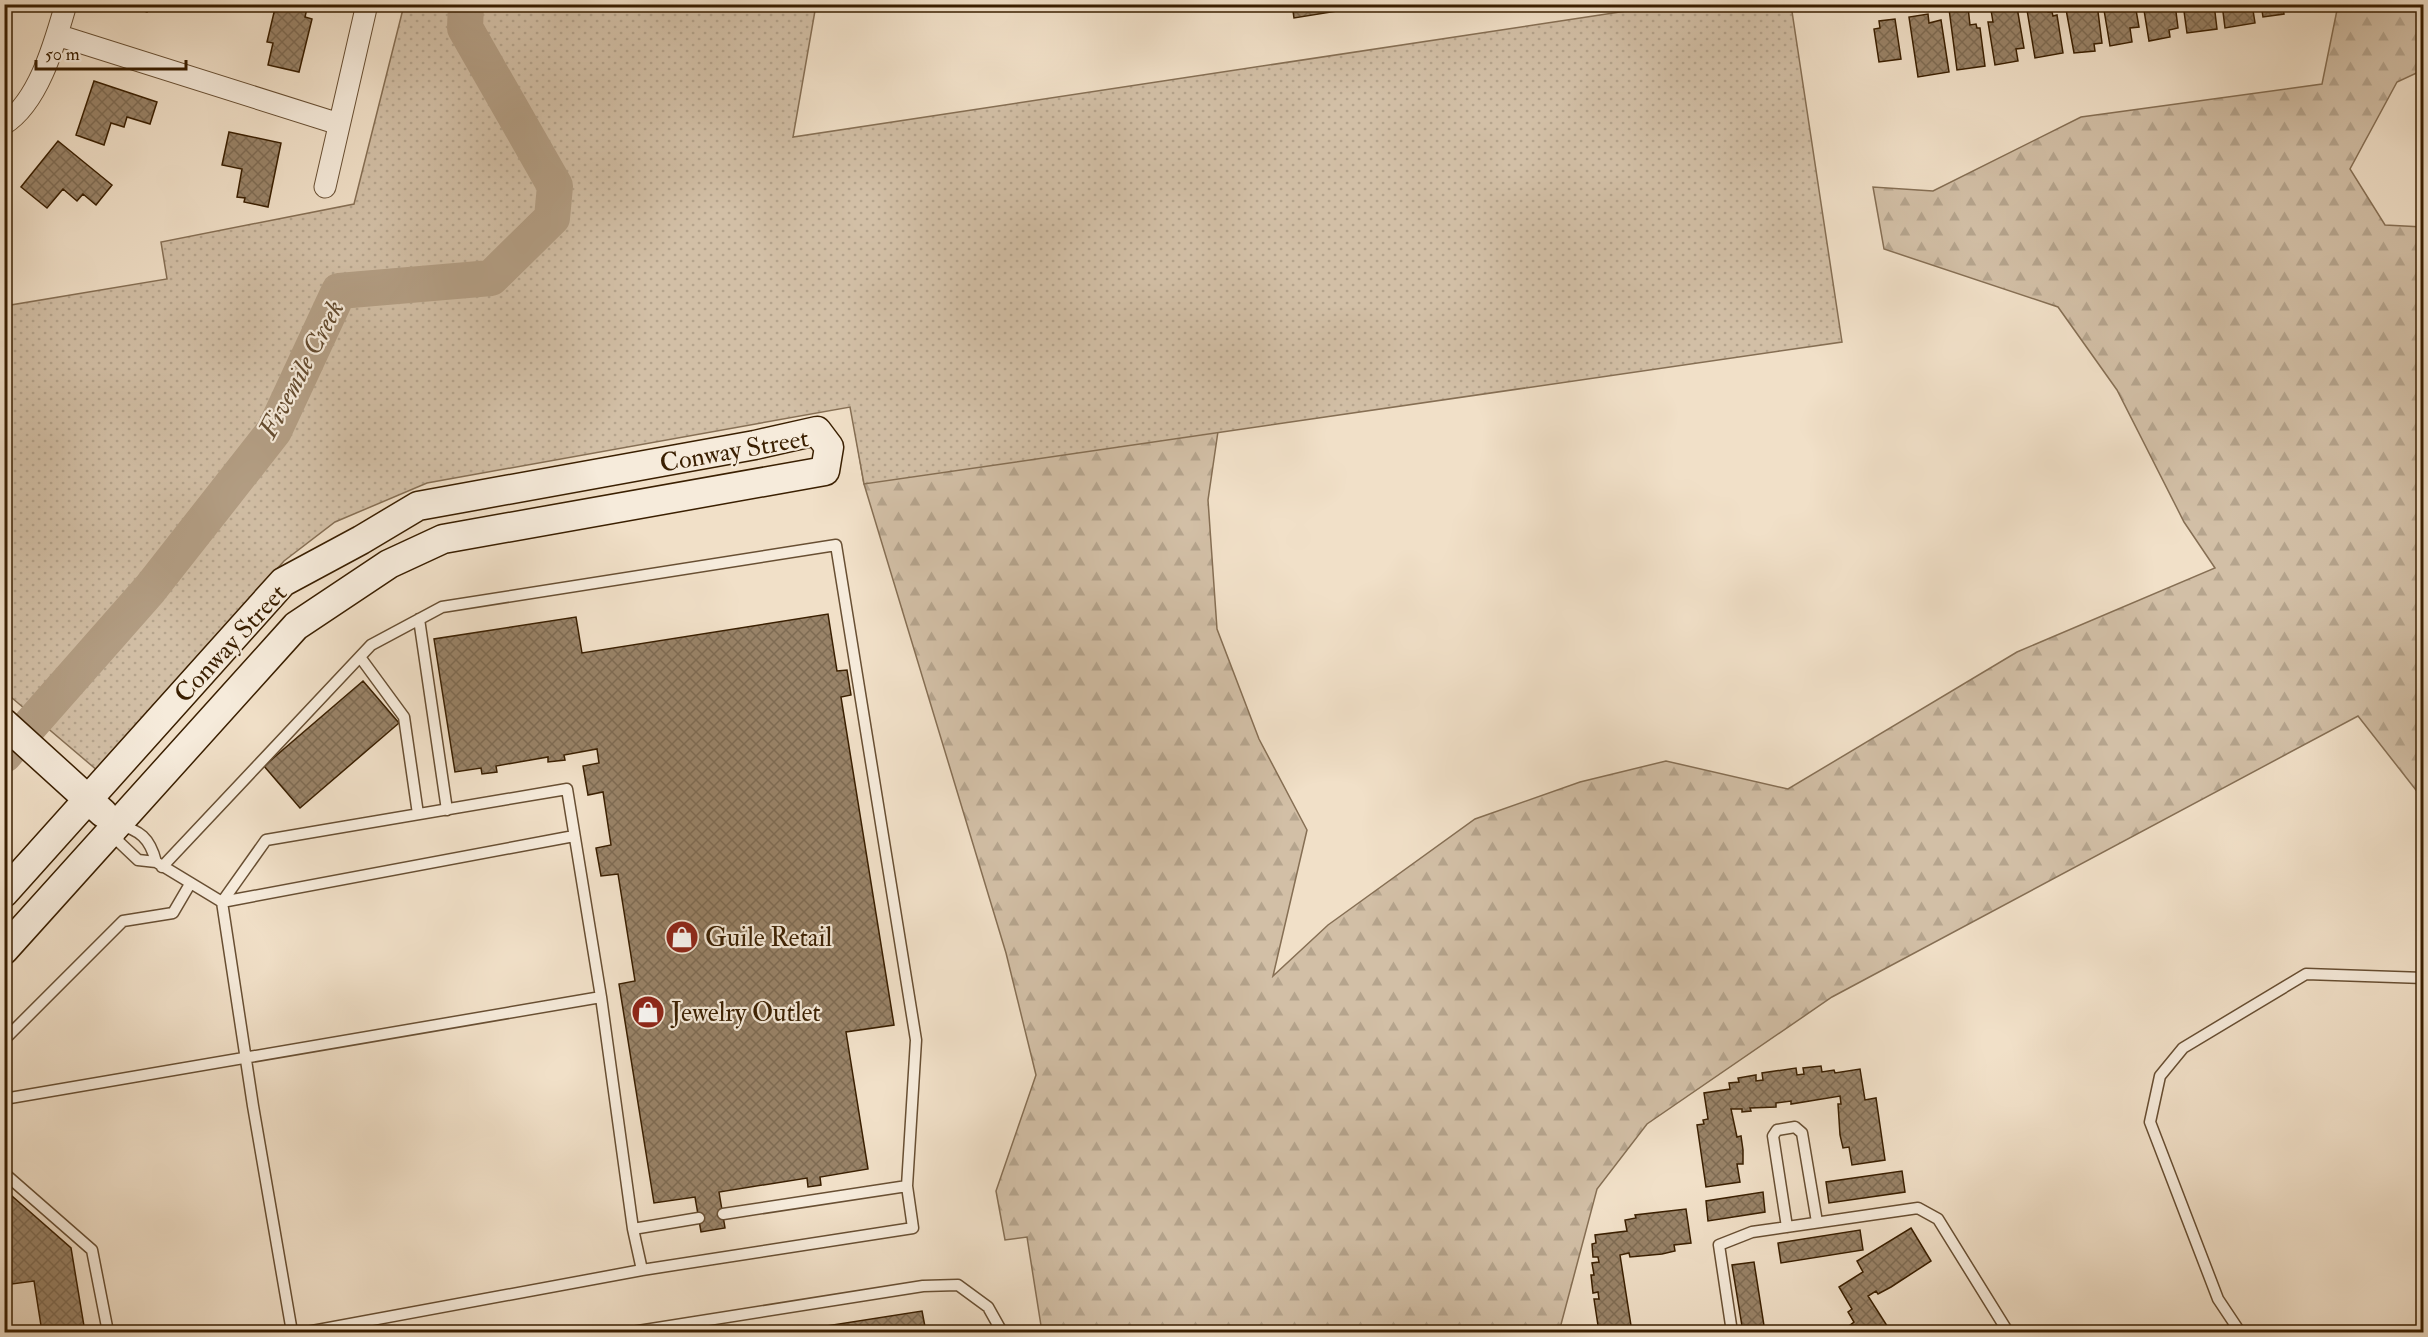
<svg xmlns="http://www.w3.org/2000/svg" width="2428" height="1337" font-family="'IM FELL Double Pica',serif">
	<defs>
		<pattern id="forest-firs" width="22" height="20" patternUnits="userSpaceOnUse" patternTransform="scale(1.5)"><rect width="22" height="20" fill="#d2bfa6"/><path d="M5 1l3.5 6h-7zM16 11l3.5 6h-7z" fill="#b5a48d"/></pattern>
		<pattern id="park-dots" width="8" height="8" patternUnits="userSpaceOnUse" patternTransform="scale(1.5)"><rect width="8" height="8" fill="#d2bfa6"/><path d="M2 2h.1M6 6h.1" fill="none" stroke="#b5a48d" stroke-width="1.8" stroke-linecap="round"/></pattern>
		<pattern id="building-cross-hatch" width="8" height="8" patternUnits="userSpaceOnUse" patternTransform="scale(1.5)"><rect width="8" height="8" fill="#998368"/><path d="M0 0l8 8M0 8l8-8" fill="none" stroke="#7e6b53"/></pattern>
	</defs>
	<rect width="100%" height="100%" fill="#f1e0c8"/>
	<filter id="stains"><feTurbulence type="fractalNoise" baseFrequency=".00333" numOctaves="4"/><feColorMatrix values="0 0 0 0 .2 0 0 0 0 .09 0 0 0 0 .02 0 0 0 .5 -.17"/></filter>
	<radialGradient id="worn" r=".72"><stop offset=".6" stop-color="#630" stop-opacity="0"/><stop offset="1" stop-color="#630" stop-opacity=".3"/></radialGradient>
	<path fill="url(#forest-firs)" stroke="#866f54" stroke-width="1.5" d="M2338 5H2423V70L2397 82 2350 169 2385 225 2423 227V799L2358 716 1832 997 1647 1124 1597 1189 1559 1332H1042L1027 1237 1005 1240 996 1191 1036 1075 1006 953 864 484 851 407 1229 356 1208 500 1217 629 1259 739 1307 830 1273 976 1328 925 1475 819 1580 782 1666 761 1788 789 2017 652 2215 568 2184 522 2117 390 2058 307 1884 249 1873 187 1933 191 2081 117 2322 84Z"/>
	<path fill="url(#park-dots)" stroke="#866f54" stroke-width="1.5" d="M404 5H816L793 137 1666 5H1791L1842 342 864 484 850 407 427 483 335 522 284 561 98 771 5 692V306L167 279 161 242 354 204Z"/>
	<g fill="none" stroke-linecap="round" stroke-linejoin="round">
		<path stroke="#b39e84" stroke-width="36" d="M4 755 150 589 274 431 339 291 491 278 552 218 555 186 465 28 466 4"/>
	</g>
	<path fill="url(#building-cross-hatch)" stroke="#3a1f01" stroke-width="1.5" d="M125 4H150L147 12Z
		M276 4H308L305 17 312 19 299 72 268 65 273 43 267 42Z
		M1292 4H1343L1344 10 1294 18Z
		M1990 4H2004L2005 9 2017 7 2024 48 2016 49 2018 61 1995 65 1988 22H1993Z
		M2026 4H2047L2048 12H2052L2053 16 2057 15 2063 53 2035 58Z
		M2065 4H2097L2102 43 2094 44 2095 51 2074 53Z
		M2103 4H2135L2139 27 2130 28 2132 42 2110 46Z
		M2143 4H2175L2178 28 2169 30 2170 37 2149 41Z
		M2183 4H2214L2217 29 2187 33Z
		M2222 4H2252L2255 23 2225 28Z
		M2261 4H2291V6L2283 8 2284 14 2263 17Z
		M1968 7 1970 25 1976 24 1977 28H1980L1985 66 1957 70 1949 9Z
		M1928 14 1929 23 1941 20 1949 72 1918 77 1909 17Z
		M1895 19 1901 59 1879 62 1874 29 1880 28 1879 21Z
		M94 81 157 102 150 124 127 117 124 127 111 123 104 145 76 135Z
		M229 132 281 143 268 207 244 202 245 198 237 197 242 169 222 165Z
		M58 141 112 185 96 205 83 194 77 201 63 189 47 208 21 187Z
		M828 614 837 671 847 670 851 695 841 697 894 1025 846 1032 868 1169 820 1177 821 1185 808 1187 807 1178 719 1192 725 1228 701 1232 695 1197 654 1203 619 984 635 981 618 874 601 876 596 848 611 845 603 792 588 795 583 766 599 763 597 749 564 755 565 760 548 762V757L496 766 497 772 482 774 481 768 455 772 434 639 576 617 582 653Z
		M363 681 399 723 300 808 264 766Z
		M1821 1066 1822 1072 1834 1070 1835 1073 1860 1069 1865 1100 1876 1098 1885 1160 1852 1165 1849 1147 1843 1148 1840 1135 1838 1104H1841L1840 1096 1791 1104V1101L1776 1103V1107L1750 1108 1751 1111 1742 1112V1109H1731L1737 1137 1741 1136 1743 1150V1164H1737L1740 1182 1706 1187 1697 1125 1704 1124 1703 1120 1708 1119 1704 1093 1730 1089 1729 1083 1739 1082 1738 1078 1756 1075V1081L1763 1080 1762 1073 1796 1068 1797 1075 1804 1074 1803 1068Z
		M1902 1171 1905 1192 1829 1203 1826 1182Z
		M4 1189 71 1248 85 1332H42L34 1281 12 1284 7 1252 4 1250Z
		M1763 1192 1765 1212 1708 1221 1706 1201Z
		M1686 1209 1691 1243 1674 1245 1675 1251 1662 1254 1630 1257 1629 1253 1620 1255 1632 1332H1599L1594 1299H1599L1598 1292 1593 1293 1591 1275H1594L1592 1263 1599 1262 1598 1257H1593L1592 1244 1596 1243 1595 1235 1627 1231 1625 1220 1636 1218 1635 1215Z
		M1911 1228 1931 1261 1891 1287 1878 1294 1876 1291 1868 1296 1891 1332H1853L1849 1326 1854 1322 1848 1312 1852 1309 1839 1287 1863 1272 1857 1261Z
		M1860 1230 1863 1250 1781 1263 1778 1243Z
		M1754 1262 1765 1332H1743L1732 1265Z
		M922 1311 926 1332H788Z"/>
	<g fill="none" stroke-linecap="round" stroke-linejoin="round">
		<defs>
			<path id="lane" d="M419 619 447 810
				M360 657 404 717 418 814
				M156 862C150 838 140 830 116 824L119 842 138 860 156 862 222 902 253 1106 292 1332
				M162 867 371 645 442 607 836 545 916 1040 907 1186 913 1228 642 1270 307 1332
				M222 902 266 840 567 789 601 997 633 1229 642 1270
				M222 902 574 836
				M4 1040 123 921 173 913 190 884
				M4 1099 601 997
				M4 1173 92 1250 108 1332
				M723 1214 907 1186
				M1787 1227 1773 1136 1777 1130 1795 1127 1802 1133 1817 1222
				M633 1229 699 1218
				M632 1332 923 1286 958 1285 988 1307 1002 1332
				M1732 1332 1719 1245 1752 1232 1918 1208 1938 1219 2008 1332
				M2240 1332 2218 1299 2150 1122 2160 1076 2183 1048 2306 974 2424 978"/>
			<path id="street" d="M57 35 339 124
				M4 124C39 102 55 42 66 4
				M325 187 367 4"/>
			<path id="secondary" d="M4 723 103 813
				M4 893 283 582 361 540 418 506 755 445 817 431 829 447 825 471 443 539 389 564 296 626 4 950"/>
		</defs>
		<use href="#lane" stroke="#684f33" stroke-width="13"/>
		<use href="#street" stroke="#684f33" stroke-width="23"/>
		<use href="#secondary" stroke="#3a1f01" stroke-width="31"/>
		<use href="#lane" stroke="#f6ebdb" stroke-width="10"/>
		<use href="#street" stroke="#f6ebdb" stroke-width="21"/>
		<use href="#secondary" stroke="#f6ebdb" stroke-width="28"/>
	</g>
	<defs>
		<symbol id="shop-disc" viewBox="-11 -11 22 22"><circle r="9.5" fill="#8f2418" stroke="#f6ebdb"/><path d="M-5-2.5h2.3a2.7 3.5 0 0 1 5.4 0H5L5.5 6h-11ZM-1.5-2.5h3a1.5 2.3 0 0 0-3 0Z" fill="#fff"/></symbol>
	</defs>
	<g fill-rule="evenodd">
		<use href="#shop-disc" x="663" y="918" width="38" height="38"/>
		<use href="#shop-disc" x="629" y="993" width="38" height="38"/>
	</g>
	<g text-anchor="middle" stroke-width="4.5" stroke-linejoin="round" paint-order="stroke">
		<g font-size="26" fill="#3a1f01" stroke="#f6ebdb">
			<text transform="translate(734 450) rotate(-10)" y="9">Conway Street</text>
			<text transform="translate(230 643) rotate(-47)" y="9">Conway Street</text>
		</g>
		<g font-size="26" fill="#3a1f01" stroke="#f6ebdb" text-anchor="start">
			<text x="705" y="946">Guile Retail</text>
			<text x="671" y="1021">Jewelry Outlet</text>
		</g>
		<g font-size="27" font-style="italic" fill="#644b2f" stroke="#f6ebdb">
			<text transform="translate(301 369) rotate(-62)" y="9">Fivemile Creek</text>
		</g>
	</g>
	<rect width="2428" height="1337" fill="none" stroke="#f1e0c8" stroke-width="24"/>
	<rect x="6" y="6" width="2416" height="1325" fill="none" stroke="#3a1f01" stroke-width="3"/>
	<rect x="12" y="12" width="2404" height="1313" fill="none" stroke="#3a1f01" stroke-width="1.5"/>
	<path d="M36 60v9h150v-9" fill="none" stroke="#3a1f01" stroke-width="3"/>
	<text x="45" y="60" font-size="18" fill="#3a1f01" stroke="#f6ebdb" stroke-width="4.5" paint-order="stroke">50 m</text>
	<rect width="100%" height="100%" filter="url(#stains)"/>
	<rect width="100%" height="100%" fill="url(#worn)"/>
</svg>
